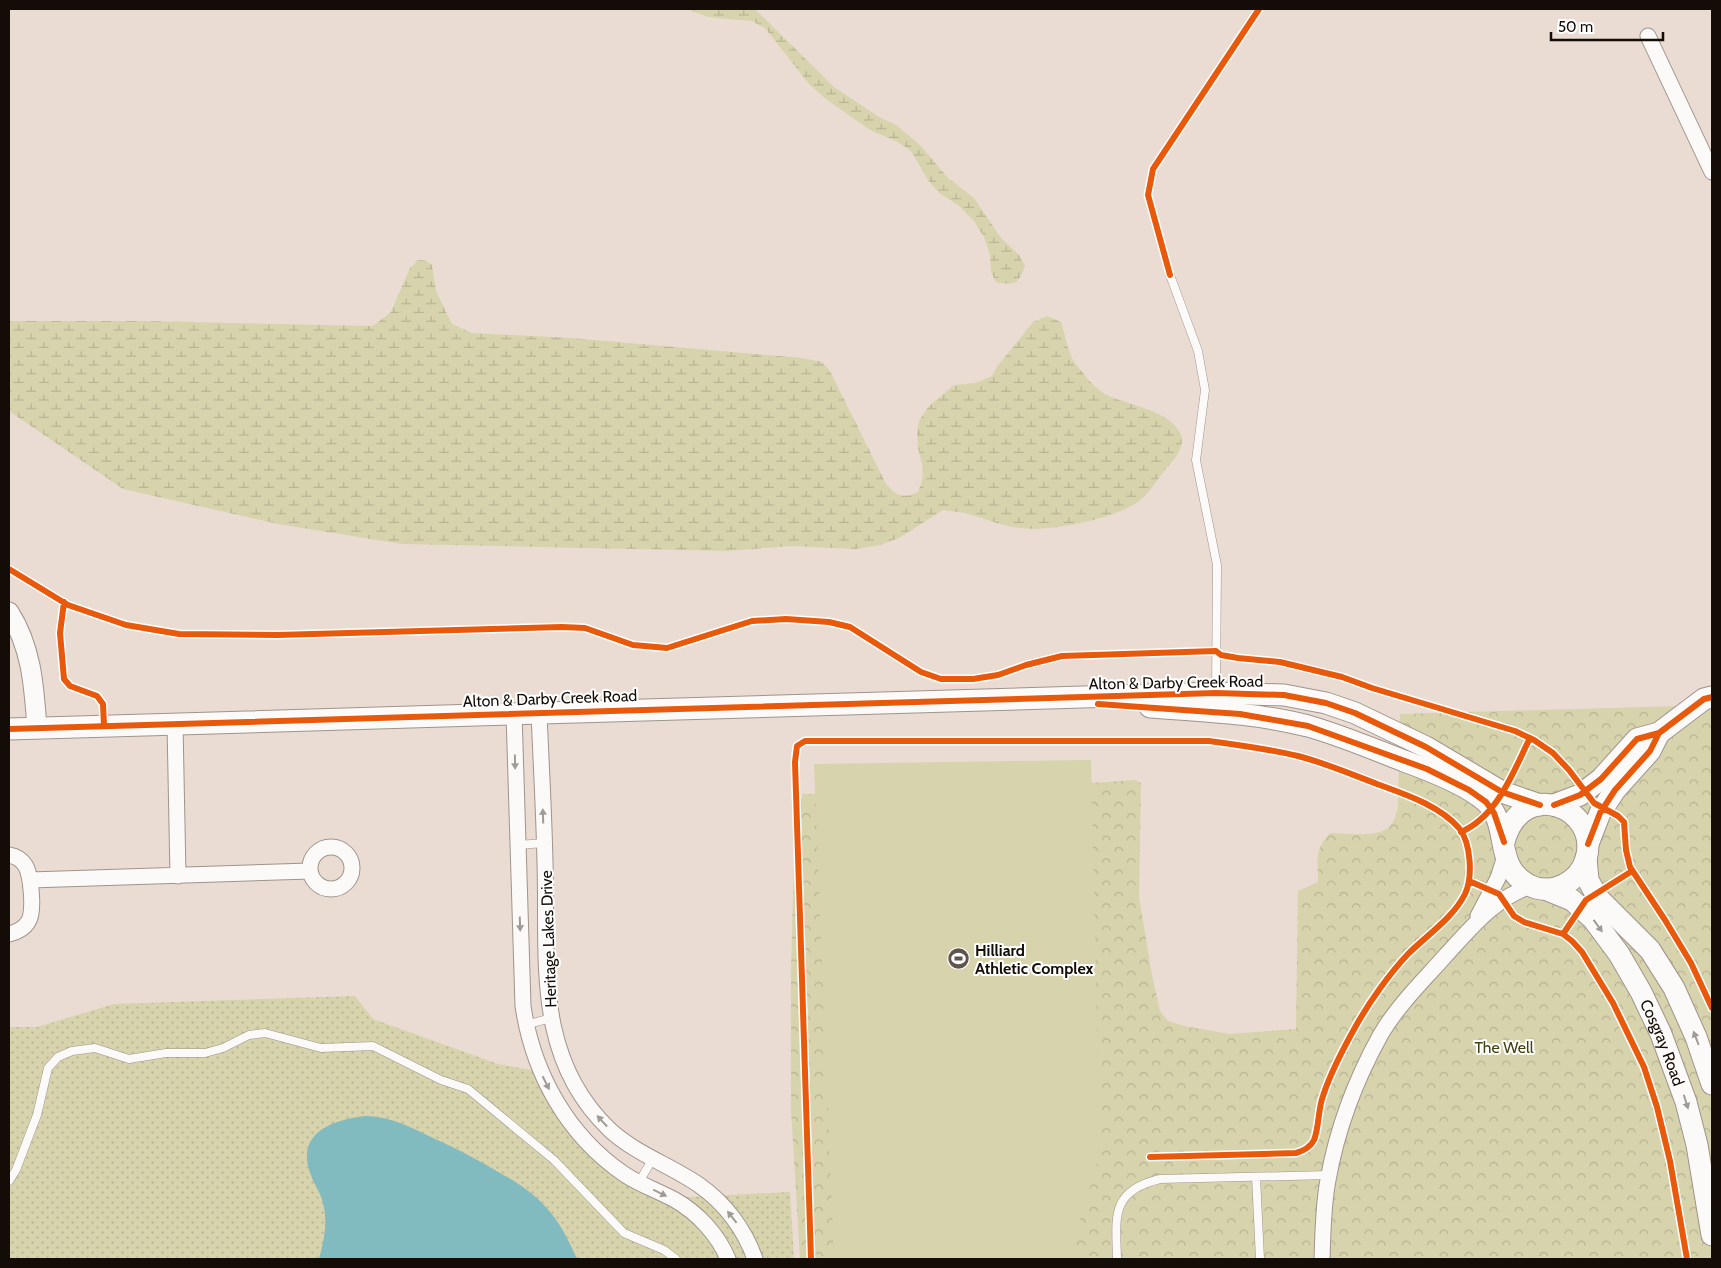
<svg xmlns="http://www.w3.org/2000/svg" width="1721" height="1268" font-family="Cabin,sans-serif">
	<defs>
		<pattern id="grass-dots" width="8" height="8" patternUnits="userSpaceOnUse" patternTransform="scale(1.25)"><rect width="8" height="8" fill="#d7d3ad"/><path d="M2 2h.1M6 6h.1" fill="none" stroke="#b8b493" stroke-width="1.8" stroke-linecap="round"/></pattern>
		<pattern id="forest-crowns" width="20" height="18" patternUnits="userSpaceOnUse" patternTransform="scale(1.25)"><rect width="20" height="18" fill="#d7d3ad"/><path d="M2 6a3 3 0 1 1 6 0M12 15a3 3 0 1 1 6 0" fill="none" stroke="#b8b493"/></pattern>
		<pattern id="wetland-marsh" width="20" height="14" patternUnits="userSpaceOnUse" patternTransform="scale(1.25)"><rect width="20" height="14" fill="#d7d3ad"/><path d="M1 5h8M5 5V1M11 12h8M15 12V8" fill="none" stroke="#b8b493"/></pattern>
	</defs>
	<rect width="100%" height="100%" fill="#eadcd2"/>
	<path fill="url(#grass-dots)" d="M355 996 373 1019 498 1064 541 1072 582 1137 670 1198 790 1192 794 1259H9V1027H37L114 1004Z"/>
	<path fill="url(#forest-crowns)" d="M1712 705V1259H800L791 1109V968L795 830 798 808 803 794 975 791 1135 780 1141 783 1139 897 1152 975 1160 1011 1168 1021 1184 1026 1229 1034 1296 1029 1298 891 1318 882C1318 860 1314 850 1330 833 1346 833 1374 838 1388 828 1394 824 1396 814 1398 807L1400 714Z"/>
	<path fill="url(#wetland-marsh)" d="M687 9H755L834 87 879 117 896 125 921 146 948 178 974 198 1001 238 1019 255 1025 266C1019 284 1014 286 996 282L991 272 990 255 984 237 974 221 958 205 939 193 928 180 911 151 898 142 870 130 826 99 809 84 765 28 752 21 708 17Z
		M418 260H425L432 265 436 291 452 324 472 333 571 338 802 358 822 362 830 371 886 484C896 496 903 499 918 492L922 481 923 468 918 448 917 432 919 421 928 407 954 385 976 383 992 376 996 368 1033 322 1047 316 1061 322C1065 334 1067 347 1072 358 1074 364 1080 369 1083 373 1090 382 1099 392 1109 396 1128 405 1167 410 1179 431 1188 446 1173 460 1165 470 1156 481 1150 493 1138 502 1114 519 1049 532 1021 528 1001 526 984 518 965 513 958 512 950 511 943 510L899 538 880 545 855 549 791 546 727 551 402 544 278 524 123 489 9 411V321H146L373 326 391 312 410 268Z"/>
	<path fill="#d7d3ad" d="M1091 760 1100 1154 1077 1230V1259H834L814 764Z"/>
	<path fill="#81babf" d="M367 1116C392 1117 413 1128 435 1139 458 1149 478 1160 500 1173 516 1182 530 1191 543 1204 560 1222 567 1237 577 1259H319C324 1240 328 1223 323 1203 321 1193 314 1185 311 1175 294 1133 333 1119 367 1116Z"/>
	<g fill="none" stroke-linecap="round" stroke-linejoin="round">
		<defs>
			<path id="service" d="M1170 275 1198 351 1205 390 1196 460 1217 565 1216 691
				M518 845 544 843
				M526 1025 551 1018
				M1256 1177 1260 1259
				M9 1181 16 1170 37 1115 48 1068 58 1057 72 1051 95 1048 129 1059 166 1053H205L223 1048 249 1035 265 1033 321 1048 373 1046 441 1080 468 1089 554 1160 624 1233 664 1250 676 1259
				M639 1182 652 1160
				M1117 1259C1116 1217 1110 1191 1160 1179L1329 1175"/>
			<path id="minor" d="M1648 36 1712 172
				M539 712C541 763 544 813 545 863 548 959 533 1057 610 1130 636 1154 670 1165 699 1185 725 1203 745 1230 755 1259
				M514 713 523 1006C533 1073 567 1135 624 1174 640 1185 659 1191 675 1200 698 1213 718 1235 728 1259
				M175 724 178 876
				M310 868a21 21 0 1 1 42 0a21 21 0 1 1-42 0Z
				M9 855C15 856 21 859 25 865 31 874 35 913 28 922 24 929 17 932 9 934
				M30 880 310 871
				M1478 916 1498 878 1505 856
				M1322 1259C1323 1233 1323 1206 1328 1180 1337 1129 1356 1079 1381 1034 1398 1005 1424 980 1446 955 1471 928 1495 898 1531 886"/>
			<path id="tertiary" d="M9 612C32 648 34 687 37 728"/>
			<g id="secondary">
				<path d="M1150 707C1203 711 1257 713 1308 726 1340 735 1373 749 1404 761 1429 770 1466 784 1485 801 1512 825 1492 866 1529 885 1551 897 1579 882 1586 859 1601 808 1522 775 1504 842"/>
				<path d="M9 729 1216 693 1284 695 1326 703 1355 713 1426 747 1502 792 1540 805"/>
				<path d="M1554 805 1580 795 1601 779 1637 739 1659 733 1704 699 1712 697"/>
				<path d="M1588 844 1600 813 1615 790 1650 751 1659 733"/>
				<path d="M1586 858 1588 880 1598 898 1650 950 1674 988 1696 1037 1712 1084"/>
				<path id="s1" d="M1545 889 1572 900 1593 919 1619 954 1641 992 1661 1034 1686 1102 1697 1145 1712 1235"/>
			</g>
		</defs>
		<use href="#service" stroke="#9f948c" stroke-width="9"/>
		<use href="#minor" stroke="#9f948c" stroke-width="17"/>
		<use href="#tertiary" stroke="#9f948c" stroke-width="21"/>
		<use href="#secondary" stroke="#9f948c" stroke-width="23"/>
		<use href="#service" stroke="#fcfaf8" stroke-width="8"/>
		<use href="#minor" stroke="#fcfaf8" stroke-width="15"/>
		<use href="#tertiary" stroke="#fcfaf8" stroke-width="19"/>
		<use href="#secondary" stroke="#fcfaf8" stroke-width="21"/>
		<defs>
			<path id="cycleway" d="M1170 275 1148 195 1153 169 1259 9
				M9 569 68 605 126 625 179 634 277 635 562 627 585 628 633 645 667 648 752 621 786 619 829 622 850 627 921 672 941 679H973L998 675 1026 665 1062 656 1216 651 1221 655 1238 658 1280 662 1342 677 1372 688 1515 731 1534 740 1553 753 1569 770 1594 803 1618 816 1624 822 1626 850 1630 867 1665 920 1691 963 1712 1008
				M64 602 60 633 64 679 70 686 97 696 103 704 104 726
				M1098 704 1240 714 1308 726 1427 769 1469 790 1486 802 1494 813 1504 842
				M9 729 1216 693 1284 695 1326 703 1355 713 1426 747 1502 792 1540 805
				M1554 805 1580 795 1601 779 1637 739 1659 733 1704 699 1712 697
				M1461 832C1498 816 1513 772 1530 738
				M1588 844 1600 813 1615 790 1650 751 1659 733
				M1469 881 1499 894 1514 916 1524 922 1563 934 1572 941 1582 952 1613 1003 1644 1067 1657 1107 1670 1161 1687 1259
				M1563 934 1586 900 1632 871
				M811 1259 795 762 797 746 805 741H1209C1239 745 1269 749 1298 756 1325 763 1351 774 1377 784 1404 794 1439 805 1459 828 1471 843 1473 877 1465 894 1453 918 1427 935 1408 954 1390 973 1370 1001 1357 1024 1344 1047 1331 1071 1323 1096 1318 1109 1319 1128 1314 1140 1310 1148 1303 1151 1296 1153L1150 1157"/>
		</defs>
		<use href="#cycleway" stroke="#fff" stroke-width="9"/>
		<use href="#cycleway" stroke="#e8590c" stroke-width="6"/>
	</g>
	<defs><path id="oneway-solid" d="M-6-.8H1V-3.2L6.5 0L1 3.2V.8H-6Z" transform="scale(1.25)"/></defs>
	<g fill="#9f9b97">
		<use href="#oneway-solid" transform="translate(515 762) rotate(89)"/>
		<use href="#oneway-solid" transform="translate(543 816) rotate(-92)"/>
		<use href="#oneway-solid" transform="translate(520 924) rotate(88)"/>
		<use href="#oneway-solid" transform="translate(1598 926) rotate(54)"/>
		<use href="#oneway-solid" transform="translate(1696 1038) rotate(-111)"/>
		<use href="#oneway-solid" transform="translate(546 1083) rotate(63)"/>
		<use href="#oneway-solid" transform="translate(1686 1102) rotate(73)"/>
		<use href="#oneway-solid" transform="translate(602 1121) rotate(-133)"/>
		<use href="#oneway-solid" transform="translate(660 1193) rotate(26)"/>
		<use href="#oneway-solid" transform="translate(732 1217) rotate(-128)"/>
	</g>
	<defs>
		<symbol id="stadium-disc" viewBox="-11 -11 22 22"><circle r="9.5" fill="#5f554d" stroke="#fff"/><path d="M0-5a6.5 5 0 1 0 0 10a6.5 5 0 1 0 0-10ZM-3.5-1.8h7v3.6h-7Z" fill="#fff"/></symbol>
	</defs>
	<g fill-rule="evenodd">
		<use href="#stadium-disc" x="946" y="946" width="25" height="25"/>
	</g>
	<g text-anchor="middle" stroke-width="4" stroke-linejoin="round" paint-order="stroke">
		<g font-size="16" fill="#140c06" stroke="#fff">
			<text transform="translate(1176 682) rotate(-1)" y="6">Alton &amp; Darby Creek Road</text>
			<text transform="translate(550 698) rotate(-2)" y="6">Alton &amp; Darby Creek Road</text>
			<text transform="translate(548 939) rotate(-92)" y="6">Heritage Lakes Drive</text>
			<text dy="6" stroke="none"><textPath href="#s1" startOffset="200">Cosgray Road</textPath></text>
		</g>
		<g font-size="16" font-weight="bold" fill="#140c06" stroke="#fff" text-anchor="start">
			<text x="975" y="956">Hilliard<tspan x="975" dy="18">Athletic Complex</tspan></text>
		</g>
		<g font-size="16" fill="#414210" stroke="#fff">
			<text x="1504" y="1053">The Well</text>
		</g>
	</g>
	<rect width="1721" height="1268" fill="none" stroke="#140c06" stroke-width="20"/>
	<path d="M1551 32v8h112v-8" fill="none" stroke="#140c06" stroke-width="2.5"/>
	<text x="1558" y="32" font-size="15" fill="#140c06" stroke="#ffffff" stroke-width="4" paint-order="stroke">50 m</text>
</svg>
